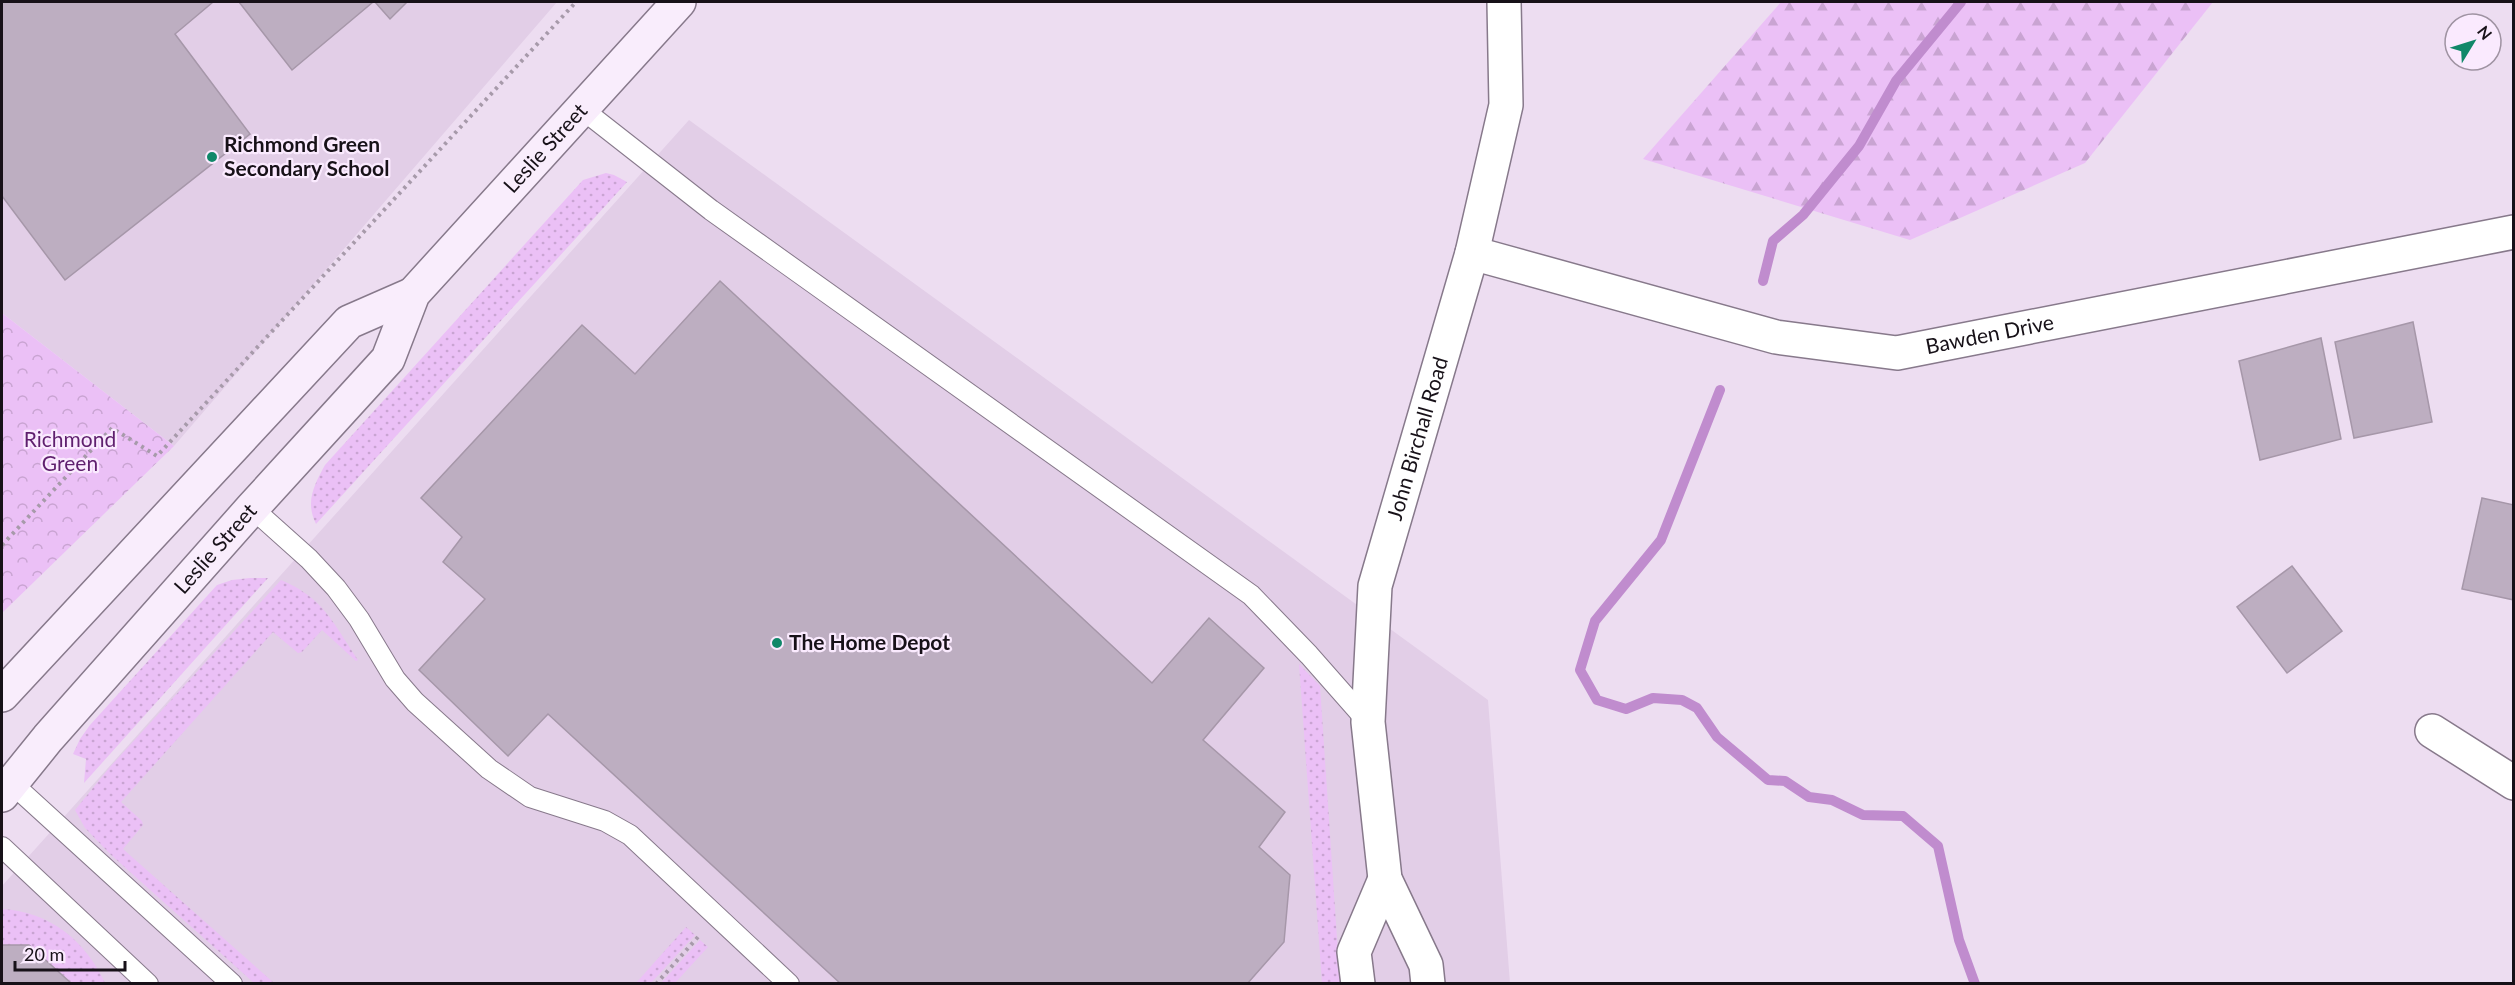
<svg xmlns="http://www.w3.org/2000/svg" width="2515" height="985" font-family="Lato,sans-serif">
	<defs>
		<pattern id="grass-dots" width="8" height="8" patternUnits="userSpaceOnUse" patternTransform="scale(1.5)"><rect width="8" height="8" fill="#ebc0f6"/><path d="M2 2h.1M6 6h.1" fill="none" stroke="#c9a4d2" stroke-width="1.8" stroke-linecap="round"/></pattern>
		<pattern id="forest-firs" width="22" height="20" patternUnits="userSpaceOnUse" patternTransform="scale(1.5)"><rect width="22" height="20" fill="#ebc0f6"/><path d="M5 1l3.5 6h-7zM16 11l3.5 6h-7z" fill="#c9a4d2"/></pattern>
		<pattern id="park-crowns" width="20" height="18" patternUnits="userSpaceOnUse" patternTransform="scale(1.5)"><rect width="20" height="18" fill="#ebc0f6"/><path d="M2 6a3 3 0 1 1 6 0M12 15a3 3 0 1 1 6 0" fill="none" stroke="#c9a4d2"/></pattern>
	</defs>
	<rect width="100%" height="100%" fill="#edddf1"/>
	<path fill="#e2cee7" d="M2 2H557L174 446 2 313Z
		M689 120 1488 700 1510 983 2 984V886Z"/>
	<path fill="url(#grass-dots)" d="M606 173 614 175 627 182 316 524C305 502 314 485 325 465L583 180Z
		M250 578H268L84 783 86 759 73 754 80 739 90 725 217 585 232 580Z
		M281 580C324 598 333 623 358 660L356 661 322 630 302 652 298 653 273 632 121 802 142 821 143 825 123 849 274 983H254L110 854 85 828 75 810 110 767Z
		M1299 664 1320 686 1340 983H1322Z
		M2 909C50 912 85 940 105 983H72L29 945H2Z
		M686 927 695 935 651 983H636Z
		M700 940 708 947 675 983H661Z"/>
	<path fill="url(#forest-firs)" d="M1781 2H2213L2085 163 1910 240 1643 159Z"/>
	<path fill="url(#park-crowns)" d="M2 313 174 446 2 613Z"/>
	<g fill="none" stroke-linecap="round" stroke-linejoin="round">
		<path stroke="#c08cce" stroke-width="10" d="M1763 281 1773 241 1803 215 1859 146 1896 81 1961 2
			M1720 390 1661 540 1595 621 1580 670 1597 700 1626 709 1653 698 1682 700 1697 708 1717 737 1768 780 1785 781 1809 797 1832 800 1863 815 1903 816 1938 846 1959 940 1975 984"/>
	</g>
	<path fill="#bdaec1" stroke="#a697a9" stroke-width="1.5" d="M2 2H213L175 34 250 134 65 280 2 196Z
		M239 2H373L292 70Z
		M375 2H407L390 19Z
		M720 281 1152 683 1209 618 1264 668 1203 740 1285 812 1259 847 1290 875 1284 942 1247 984H841L548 714 508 756 419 670 485 599 443 562 462 537 421 498 582 325 635 374Z
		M2413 322 2432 422 2354 438 2335 342Z
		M2321 338 2341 439 2260 460 2239 361Z
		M2482 498 2514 505V600L2462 589Z
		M2292 566 2342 631 2287 673 2237 607Z
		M2 945H29L72 984H2Z"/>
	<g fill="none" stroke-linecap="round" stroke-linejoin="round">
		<defs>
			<path id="service" d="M582 109 711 210 1251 595 1309 655 1368 722
				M252 508 309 559 336 588 359 619 395 679 415 702 489 769 530 797 605 821 630 835 789 984
				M6 778 232 984
				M2 847 148 984"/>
			<g id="minor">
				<path id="s1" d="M1472 253 1776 337 1897 353 2514 232"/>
				<path d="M2432 731 2514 783"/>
			</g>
			<g id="tertiary">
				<path d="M1358 984 1354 952 1385 879"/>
				<path id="s2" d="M1428 984 1426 965 1385 879 1368 722 1375 586 1472 253 1506 105 1504 2"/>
			</g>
			<g id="secondary">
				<path d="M2 695 349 322 413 294"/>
				<path id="s3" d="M2 795 48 738 252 508 388 359 413 294 679 2"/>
			</g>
		</defs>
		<use href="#service" stroke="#87798b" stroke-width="22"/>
		<use href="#minor" stroke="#87798b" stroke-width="36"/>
		<use href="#tertiary" stroke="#87798b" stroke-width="36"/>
		<use href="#secondary" stroke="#87798b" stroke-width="36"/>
		<path stroke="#a79aaa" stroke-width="4" stroke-dasharray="3 4.5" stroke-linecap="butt" d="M2 545 112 428 157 456 576 2
			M656 984 698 937"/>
		<use href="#service" stroke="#fff" stroke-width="20"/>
		<use href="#minor" stroke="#fff" stroke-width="33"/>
		<use href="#tertiary" stroke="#fff" stroke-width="33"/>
		<use href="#secondary" stroke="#f9edfc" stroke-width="33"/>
	</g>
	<g fill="#108869" stroke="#faeafe" stroke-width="2">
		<circle cx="212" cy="157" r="6"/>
		<circle cx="777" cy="643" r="6"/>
	</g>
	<g text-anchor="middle" stroke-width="4.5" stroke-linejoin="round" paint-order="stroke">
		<g font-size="21" font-weight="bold" fill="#171118" stroke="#faeafe" text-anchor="start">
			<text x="224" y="152">Richmond Green<tspan x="224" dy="24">Secondary School</tspan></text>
			<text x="789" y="650">The Home Depot</text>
		</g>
		<g font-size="21" fill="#171118" stroke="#faeafe">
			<text dy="7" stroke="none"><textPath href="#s3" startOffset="849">Leslie Street</textPath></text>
			<text dy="7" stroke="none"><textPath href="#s1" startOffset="532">Bawden Drive</textPath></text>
			<text dy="7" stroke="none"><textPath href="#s2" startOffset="562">John Birchall Road</textPath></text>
			<text dy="7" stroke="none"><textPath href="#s3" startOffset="326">Leslie Street</textPath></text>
		</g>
		<g font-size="21" fill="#5f1f6e" stroke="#faeafe">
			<text x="70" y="447">Richmond<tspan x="70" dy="24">Green</tspan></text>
		</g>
	</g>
	<rect width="2515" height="985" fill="none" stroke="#171118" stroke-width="6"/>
	<g transform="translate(2473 42) rotate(52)"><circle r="28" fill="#faeafe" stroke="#9f93a2" stroke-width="1.5"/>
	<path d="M0-4.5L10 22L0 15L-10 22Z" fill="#108869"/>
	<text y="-9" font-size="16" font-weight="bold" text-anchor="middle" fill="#171118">N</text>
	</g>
	<path d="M15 961v9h110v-9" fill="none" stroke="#171118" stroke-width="3"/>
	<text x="24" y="961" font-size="18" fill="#171118" stroke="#faeafe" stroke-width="4.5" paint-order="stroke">20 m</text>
</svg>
